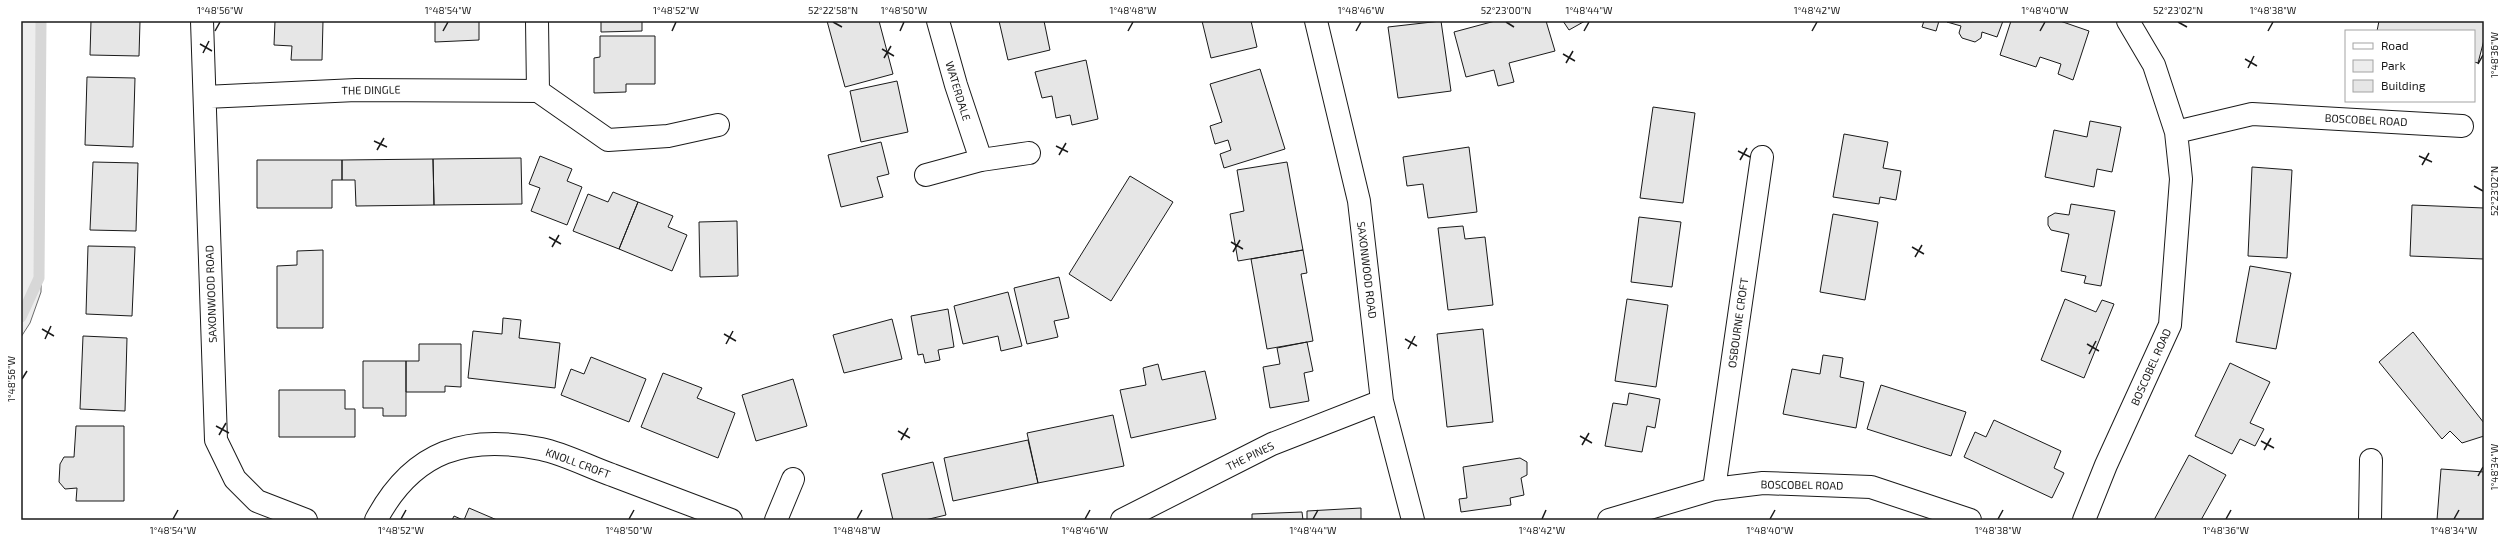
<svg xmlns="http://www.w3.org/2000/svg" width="2505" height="541" font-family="'Exo 2',sans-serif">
	<rect width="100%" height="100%" fill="#fff"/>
	<path fill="#ededed" stroke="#6a6a6a" d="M21 21H45L41 292 30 323 21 337Z"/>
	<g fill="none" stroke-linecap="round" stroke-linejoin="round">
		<path stroke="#d7d7d7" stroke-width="11" d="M21 317 39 278 41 21"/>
	</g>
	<path fill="#e6e6e6" stroke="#1a1a1a" d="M91 21H140L139 56 90 55Z
		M275 21H323L322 60H291L292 46 274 45Z
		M435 21H479V40L435 42Z
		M601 21H642V31L601 32Z
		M827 21H879L893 74 845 87Z
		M999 21H1044L1050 50 1008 60Z
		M1202 21H1251L1257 47 1211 58Z
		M1441 21 1451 91 1398 98 1388 27Z
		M1495 21H1546L1555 51 1509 63 1514 82 1498 86 1494 70 1466 77 1454 32Z
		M1563 21H1585L1569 30Z
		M1924 21H1939L1936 31 1922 27Z
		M2003 21 1997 37 1982 32 1981 38 1975 42 1962 38 1959 33 1961 26 1947 22Z
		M2011 21H2060L2089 31 2073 80 2058 74 2061 64 2040 57 2036 67 2000 55Z
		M2379 21H2484V40L2478 63 2474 62V31H2377Z
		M600 36H655V84H626V92L594 93V58L600 57Z
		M1086 60 1098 119 1072 125 1070 115 1056 118 1052 96 1042 98 1035 72Z
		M1260 69 1285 149 1224 168 1220 154 1231 150 1228 140 1215 144 1210 126 1222 122 1210 84Z
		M87 77 135 78 133 147 85 145Z
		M897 81 908 132 861 142 850 91Z
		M1653 107 1695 113 1683 203 1640 198Z
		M2090 121 2121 127 2112 172 2097 169 2094 187 2045 177 2054 130 2087 137Z
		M1844 134 1888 142 1883 168 1901 171 1896 200 1880 197 1879 204 1833 197Z
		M881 142 889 174 877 177 883 197 841 207 828 155Z
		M1469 147 1477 212 1428 218 1423 184 1407 186 1403 157Z
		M540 156 572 169 567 181 582 187 567 225 531 211 540 188 529 184Z
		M521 158 522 204 434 205 433 159Z
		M433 159 434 205 356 206 355 180H342V160Z
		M257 160H342V180H332V208H257Z
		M93 162 138 163 136 231 90 230Z
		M1287 162 1303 250 1238 261 1230 214 1244 211 1237 170Z
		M2252 167 2292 170 2287 258 2248 256Z
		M1130 176 1173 202 1111 301 1069 274Z
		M613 192 638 202 619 249 573 231 588 194 608 202Z
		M638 202 673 216 668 227 687 235 672 271 619 249Z
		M2071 204 2115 211 2101 286 2084 283 2086 276 2061 271 2069 234 2051 230 2048 225V217L2055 213 2069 215Z
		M2412 205 2484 208V259L2410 256Z
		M1833 214 1878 222 1865 300 1820 292Z
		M1639 217 1681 222 1672 287 1631 282Z
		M737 221 738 276 700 277 699 222Z
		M1463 226 1465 239 1485 237 1493 305 1448 310 1438 228Z
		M88 246 135 247 132 316 86 314Z
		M323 250V328H277V266L297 265V251Z
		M1303 250 1307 273 1301 274 1313 341 1267 349 1251 259Z
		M2250 266 2291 273 2276 349 2236 342Z
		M1059 277 1069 318 1054 321 1058 337 1027 344 1014 288Z
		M1008 292 1022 346 1001 351 998 336 963 344 954 306Z
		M1627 299 1668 305 1656 387 1615 381Z
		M2065 299 2096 312 2102 300 2114 304 2084 378 2041 360Z
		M948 309 954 347 938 350 940 360 925 363 923 354 918 355 911 316Z
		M503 318 521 320 519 338 560 343 555 388 468 378 473 331 502 334Z
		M892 319 902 359 844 373 833 335Z
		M1483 329 1493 422 1447 427 1437 334Z
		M2413 332 2484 423V436L2462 443 2450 431 2442 439 2379 362Z
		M83 336 127 338 125 411 80 409Z
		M1307 342 1313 371 1304 373 1309 401 1270 408 1263 367 1280 364 1277 348Z
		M419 344H461V387L445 386V392H406V361H419Z
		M1823 355 1843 358 1840 377 1864 382 1856 428 1783 414 1792 369 1820 374Z
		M591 357 646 379 629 422 561 395 571 369 584 374Z
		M363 361H406V416H383V408H363Z
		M2230 363 2270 382 2250 423 2264 429 2255 446 2240 439 2232 454 2195 436Z
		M1158 364 1162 380 1205 371 1216 419 1131 438 1120 390 1146 385 1143 368Z
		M663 373 702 388 697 398 735 413 718 458 641 427Z
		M793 379 807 426 756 441 742 395Z
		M1881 385 1966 412 1951 456 1867 429Z
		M279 390H345V409H355V437H279Z
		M1629 393 1660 399 1655 428 1647 426 1642 452 1605 446 1613 403 1627 405Z
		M1113 415 1124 466 1038 483 1027 433Z
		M1994 420 2061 451 2054 468 2064 473 2052 498 1964 457 1975 432 1986 437Z
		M76 426H124V501H76L77 488 65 489 59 482 60 464 64 457H74Z
		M1028 440 1038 483 953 501 944 458Z
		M2189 455 2226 475 2201 520H2154Z
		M1520 458 1527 462V475L1521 478 1524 495 1510 498 1511 505 1461 512 1459 499 1467 498 1463 467Z
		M933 462 946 515 925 520H893L882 474Z
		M2441 469 2484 472V520H2437Z
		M469 508 497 520H464Z
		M1361 508V520H1307V511Z
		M1302 512 1303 520H1252V514Z
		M454 516 463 520H452Z"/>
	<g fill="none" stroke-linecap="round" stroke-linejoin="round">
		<defs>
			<path id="minor" d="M202 21 216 440 235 479 257 501 306 520
				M938 21 956 85 981 160
				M1316 21 1359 201 1382 401 1413 520
				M538 91 608 140 668 136 718 125
				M205 97 356 90 538 91 537 21
				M2176 132 2252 114 2462 126
				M926 175 981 160 1029 153
				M1714 489 1762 157
				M376 520C413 450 467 434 541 449 565 454 589 467 612 475 652 490 691 505 731 520
				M776 520 793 479
				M1122 520 1272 444 1382 401
				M1609 520 1714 489 1763 483 1871 487 1970 520
				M2084 520 2106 465 2170 325 2181 179 2176 132 2154 65 2128 21
				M2370 520 2371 460"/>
		</defs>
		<use href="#minor" stroke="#1a1a1a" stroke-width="24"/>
		<use href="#minor" stroke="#fff" stroke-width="22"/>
	</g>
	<path fill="none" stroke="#1a1a1a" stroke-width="1.5" d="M833 22 842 27M1506 22 1514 27M2178 22 2187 27M215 31 220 22M443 31 448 22M672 31 676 22M900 31 904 22M1128 31 1133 22M1356 31 1361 22M1584 31 1589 22M1812 31 1817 22M2040 31 2045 22M2268 31 2273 22M200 44 212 51M882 49 894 56M203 53 209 41M1563 54 1575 61M884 58 891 46M2245 59 2257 66M1566 63 1573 51M2478 64 2483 55M2248 68 2254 56M374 141 387 147M1056 146 1068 152M377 150 384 138M1738 151 1750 157M1059 155 1066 143M2419 156 2432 162M1740 160 1747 148M2422 165 2429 153M2474 186 2483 191M549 237 561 244M1231 242 1243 249M552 247 559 235M1912 247 1924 254M1233 252 1240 240M1915 257 1922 245M42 329 54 336M724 334 736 341M45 339 51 326M1405 339 1417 346M726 344 733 331M2087 344 2099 351M1408 349 1415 336M2089 354 2096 341M22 379 27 371M216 426 229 433M898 431 910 438M219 435 226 423M1580 436 1592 443M901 440 908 428M2261 441 2274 448M1582 445 1589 433M2264 450 2271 438M2478 476 2483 467M173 519 178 510M401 519 406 510M629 519 634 510M857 519 862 510M1085 519 1090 510M1313 519 1318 510M1542 519 1546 510M1770 519 1775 510M1998 519 2003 510M2226 519 2231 510M2454 519 2459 510"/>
	<g text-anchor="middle" stroke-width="3" stroke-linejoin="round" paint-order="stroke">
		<g font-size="11" fill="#1a1a1a" stroke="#fff">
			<text transform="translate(371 90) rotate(-1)" y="4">THE DINGLE</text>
			<text transform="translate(958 91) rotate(73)" y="4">WATERDALE</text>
			<text transform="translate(2366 120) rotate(3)" y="4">BOSCOBEL ROAD</text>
			<text transform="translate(1367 270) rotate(83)" y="4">SAXONWOOD ROAD</text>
			<text transform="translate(211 294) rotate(-92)" y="4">SAXONWOOD ROAD</text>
			<text transform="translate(1738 323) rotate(-82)" y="4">OSBOURNE CROFT</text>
			<text transform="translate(2151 367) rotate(-66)" y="4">BOSCOBEL ROAD</text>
			<text transform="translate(1250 456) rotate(-26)" y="4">THE PINES</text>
			<text transform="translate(578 463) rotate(20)" y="4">KNOLL CROFT</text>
			<text transform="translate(1802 485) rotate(1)" y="4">BOSCOBEL ROAD</text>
		</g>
	</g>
	<rect width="2505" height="541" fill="none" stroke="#ffffff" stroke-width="44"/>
	<rect x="2345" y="30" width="130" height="72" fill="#ffffff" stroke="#a3a3a3"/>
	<rect x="2353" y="43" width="20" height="6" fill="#ffffff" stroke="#a3a3a3"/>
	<text x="2381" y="50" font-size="12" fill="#1a1a1a">Road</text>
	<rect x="2353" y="60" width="20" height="12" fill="#ededed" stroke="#a3a3a3"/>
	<text x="2381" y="70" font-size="12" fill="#1a1a1a">Park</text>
	<rect x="2353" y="80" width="20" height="12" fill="#e6e6e6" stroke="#a3a3a3"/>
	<text x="2381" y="90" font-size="12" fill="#1a1a1a">Building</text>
	<rect x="22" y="22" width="2461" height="497" fill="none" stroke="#1a1a1a" stroke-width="1.5"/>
	<g font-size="10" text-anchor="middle" fill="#1a1a1a">
		<text x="220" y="14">1°48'56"W</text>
		<text x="448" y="14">1°48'54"W</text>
		<text x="676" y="14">1°48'52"W</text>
		<text x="833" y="14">52°22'58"N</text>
		<text x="904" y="14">1°48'50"W</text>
		<text x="1133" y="14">1°48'48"W</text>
		<text x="1361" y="14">1°48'46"W</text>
		<text x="1506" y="14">52°23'00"N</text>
		<text x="1589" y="14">1°48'44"W</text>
		<text x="1817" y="14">1°48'42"W</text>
		<text x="2045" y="14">1°48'40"W</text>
		<text x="2178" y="14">52°23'02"N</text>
		<text x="2273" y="14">1°48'38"W</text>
		<text transform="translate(2494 55) rotate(-90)" y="4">1°48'36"W</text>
		<text transform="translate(2494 191) rotate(-90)" y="4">52°23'02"N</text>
		<text transform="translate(11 379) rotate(-90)" y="4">1°48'56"W</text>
		<text transform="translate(2494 467) rotate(-90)" y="4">1°48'34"W</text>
		<text x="173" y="534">1°48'54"W</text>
		<text x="401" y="534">1°48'52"W</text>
		<text x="629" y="534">1°48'50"W</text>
		<text x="857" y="534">1°48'48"W</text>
		<text x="1085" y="534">1°48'46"W</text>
		<text x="1313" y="534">1°48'44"W</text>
		<text x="1542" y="534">1°48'42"W</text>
		<text x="1770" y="534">1°48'40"W</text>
		<text x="1998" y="534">1°48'38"W</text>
		<text x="2226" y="534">1°48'36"W</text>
		<text x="2454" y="534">1°48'34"W</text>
	</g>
</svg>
